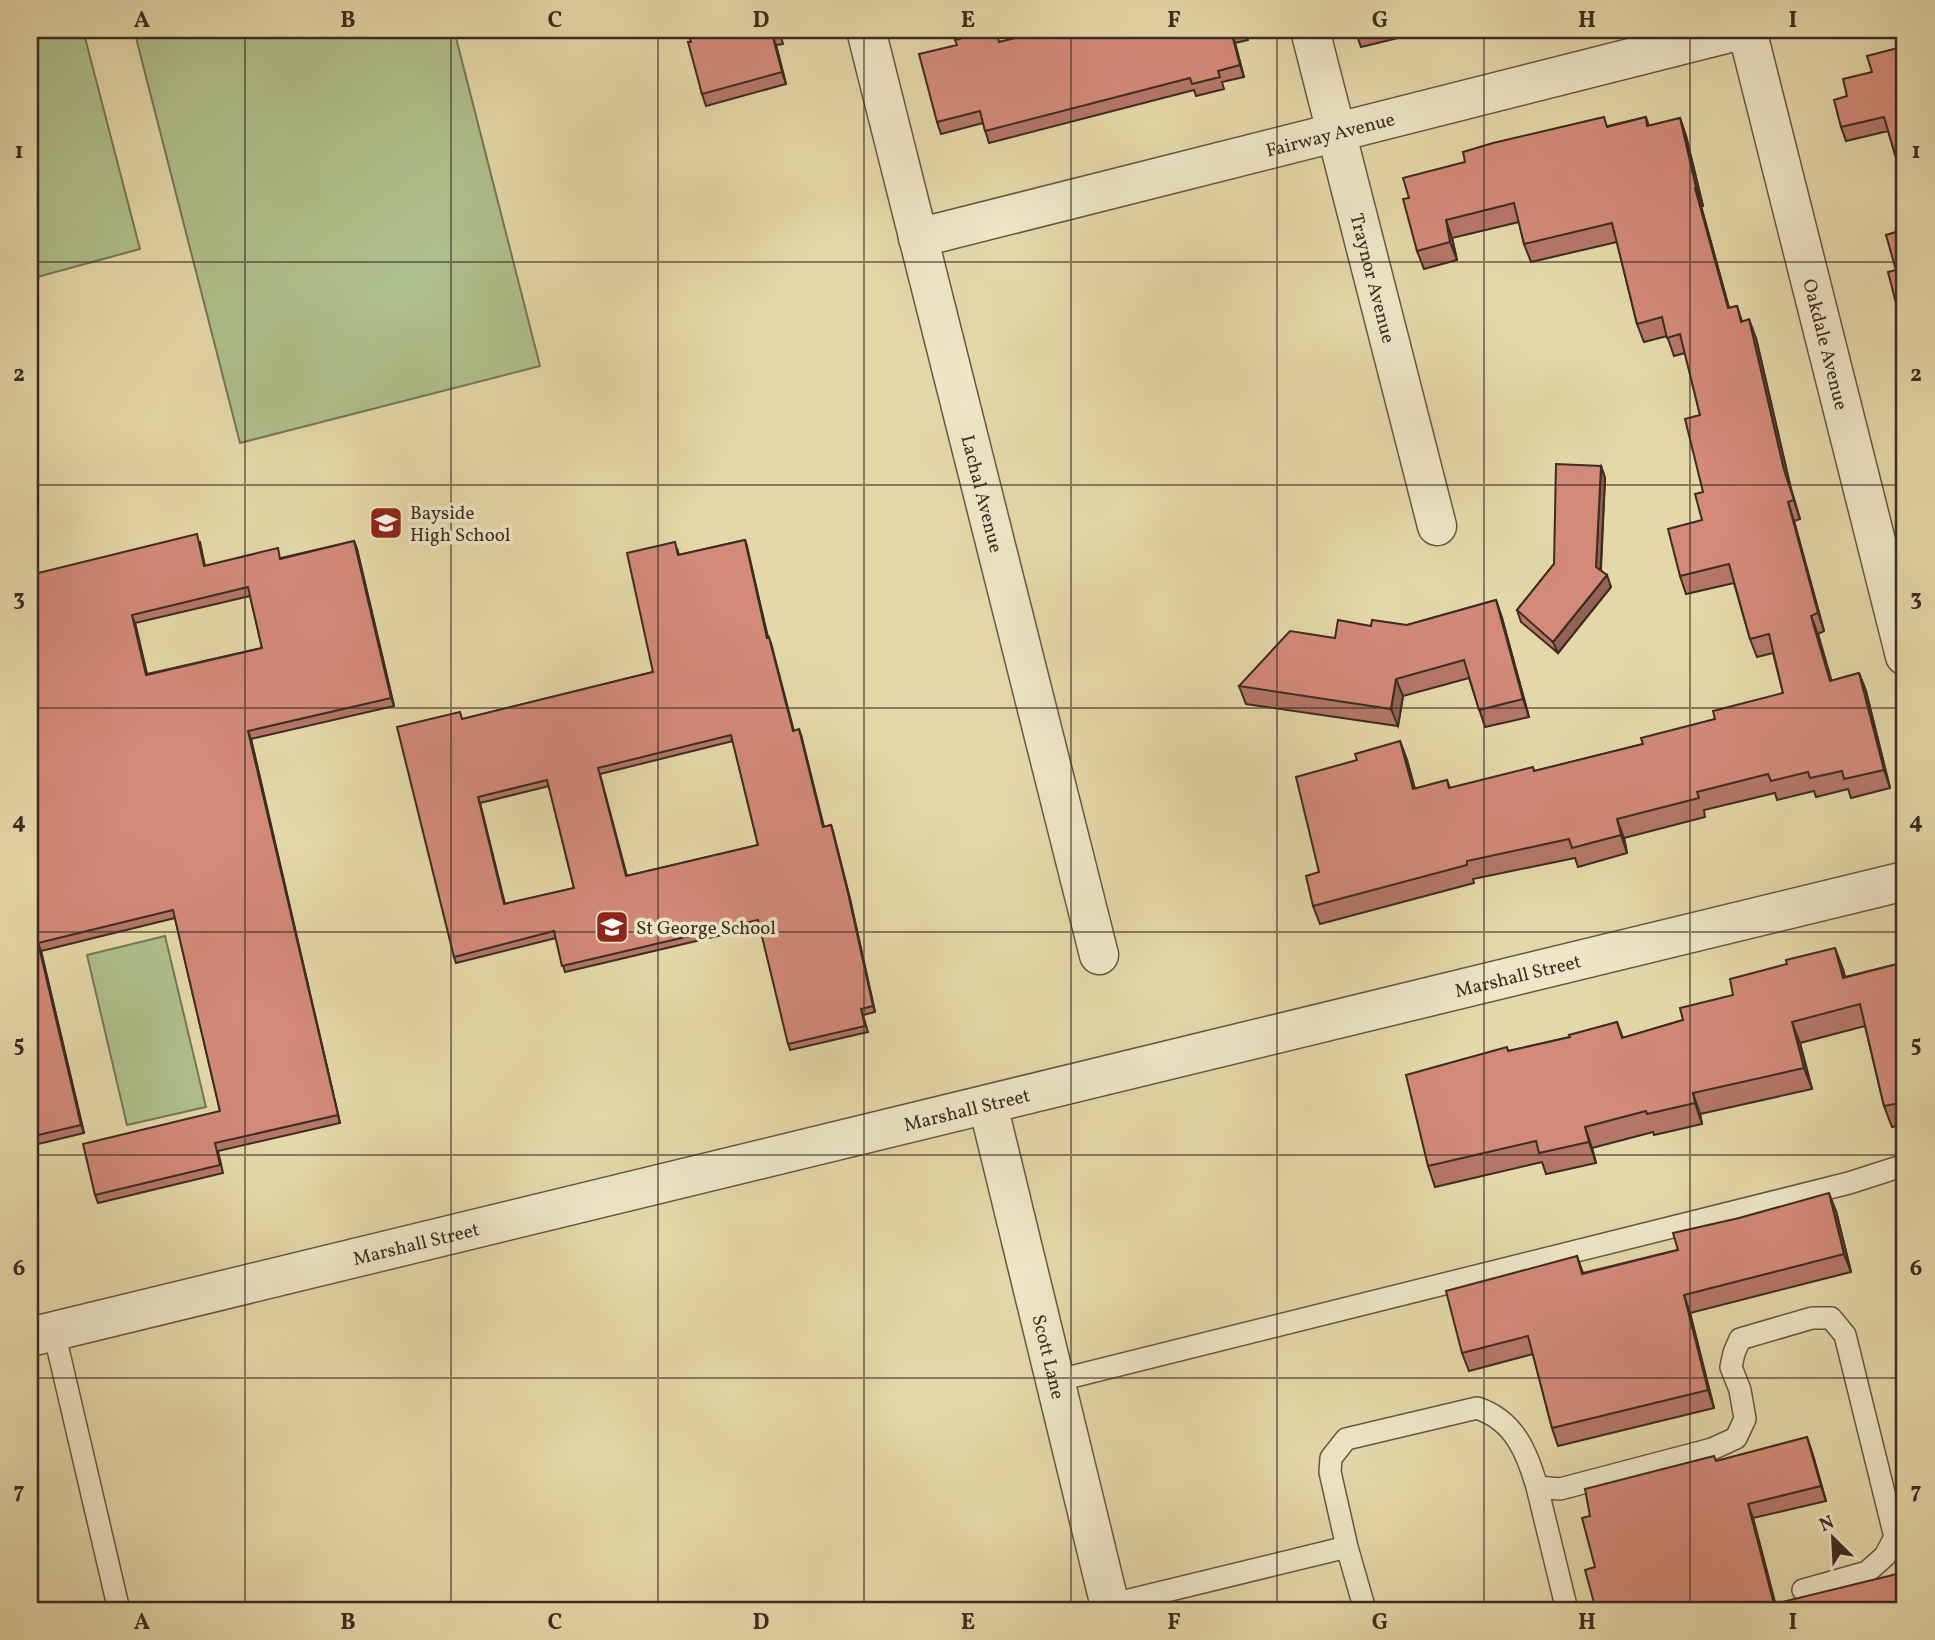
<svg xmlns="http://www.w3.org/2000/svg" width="1935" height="1640" font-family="Vollkorn,serif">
	<rect width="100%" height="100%" fill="#e5d8a8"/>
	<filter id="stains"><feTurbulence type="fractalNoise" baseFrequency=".00286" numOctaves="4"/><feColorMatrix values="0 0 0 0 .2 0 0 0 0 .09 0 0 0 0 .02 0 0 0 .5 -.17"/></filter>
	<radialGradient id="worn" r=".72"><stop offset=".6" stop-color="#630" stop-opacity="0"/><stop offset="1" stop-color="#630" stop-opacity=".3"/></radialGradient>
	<path fill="#afc08c" stroke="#767657" stroke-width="2" d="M30 30H83L140 249 30 279Z
		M134 30H454L540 366 240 443Z
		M165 936 206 1107 127 1125 87 955Z"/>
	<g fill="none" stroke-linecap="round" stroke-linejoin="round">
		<defs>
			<path id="service" d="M54 1332 118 1606
				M1055 1381 1849 1183 1905 1165
				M1537 1487 1567 1610
				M1347 1547 1365 1610
				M1109 1605 1347 1547 1330 1472 1331 1458 1346 1439 1477 1408C1514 1420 1527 1452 1537 1487L1560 1489 1712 1449 1736 1438 1745 1419 1740 1390 1731 1367 1734 1353 1740 1339 1812 1318H1831L1845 1335 1895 1537 1885 1556 1867 1572 1803 1590"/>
			<g id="minor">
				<path id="s1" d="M866 30 1099 955"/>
				<path id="s2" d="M1310 30 1437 526"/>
				<path id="s3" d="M1747 30 1905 656"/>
				<path id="s4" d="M918 238 1741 30"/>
				<path id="s5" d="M988 1105 1111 1610"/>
				<path id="s6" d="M30 1337 1905 881"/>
			</g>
		</defs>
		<use href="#service" stroke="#665744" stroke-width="24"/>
		<use href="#minor" stroke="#665744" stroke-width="41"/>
		<use href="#service" stroke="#eee6c6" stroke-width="21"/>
		<use href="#minor" stroke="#eee6c6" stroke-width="38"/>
	</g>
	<path fill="#b57768" stroke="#3c2c22" stroke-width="2" fill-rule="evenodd" d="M688 30H779L783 44 776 45 786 84 706 106 702 94Z
		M1049 30H1246L1248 40 1235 43 1244 77 1222 82 1224 89 1196 96 1194 90 989 143 983 123 941 134 937 122 1000 42Z
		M1355 30H1431L1361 47Z
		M1872 72 1903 181 1888 131 1846 141 1841 127 1847 96Z
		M1646 117 1649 126 1680 118 1686 136 1703 206H1701L1729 308 1737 306 1742 321 1756 338 1791 489 1800 519 1794 521 1824 631 1818 634 1831 681 1859 673 1866 691 1890 788 1851 798 1848 789 1816 797 1814 791 1777 800 1775 793 1704 810 1705 817 1624 838 1627 853 1578 867 1575 858 1473 879 1474 883 1320 924 1313 906 1319 872 1357 760 1400 741 1407 760 1415 789 1447 780 1450 788 1535 771 1643 744 1715 719 1783 693 1773 653 1757 657 1750 639 1734 583 1686 594 1680 576 1702 520 1703 492 1700 415 1685 353 1674 356 1667 336 1644 342 1637 324 1617 242 1531 262 1524 244 1519 222 1452 238 1457 260 1424 269 1417 251 1409 198 1608 126Z
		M1905 229V319L1902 320 1897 307 1896 270Z
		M1601 466 1605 478 1601 570 1611 587 1558 653 1521 622 1517 610 1554 564Z
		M745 540 768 637 771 643 794 731 801 735 824 827 831 825 833 831 850 899 875 1012 863 1015 868 1032 790 1050 760 926 565 972 556 938 456 963 454 957 463 719 653 672 677 548 679 555ZM733 741 758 845 627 876 600 774ZM549 786 574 888 505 904 480 803Z
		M354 541 357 549 394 706 251 739 340 1123 218 1151 223 1173 98 1203 95 1195 220 1111 175 918 41 951 84 1133 30 1146V575L200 542 205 566 281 558ZM250 596 262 648 147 674 135 623Z
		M1496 600 1502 618 1529 717 1485 727 1469 678 1403 696 1398 726 1246 704 1239 686 1335 638 1371 626 1407 625Z
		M1905 962V1124L1892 1127 1884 1106 1865 1026 1800 1043 1812 1089 1700 1114 1702 1124 1654 1135 1653 1132 1592 1148 1596 1163 1546 1174 1542 1162 1435 1187 1428 1166 1509 1051 1570 1037 1617 1022 1623 1038 1683 1020 1843 969 1845 977Z
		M1836 1211 1851 1272 1690 1313 1714 1408 1558 1446 1552 1428 1533 1354 1469 1371 1462 1353 1577 1256 1583 1273Z
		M1812 1452 1826 1501 1753 1518 1775 1603 1905 1610H1596L1595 1567 1590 1516 1716 1461Z"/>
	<path fill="#946155" stroke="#3c2c22" stroke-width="2" d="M1231 31 1235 43 1244 77 1240 65Z
		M772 34 776 45 786 84 782 72Z
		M1680 118 1686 136 1703 206 1696 187Z
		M1695 188 1701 206 1734 326 1728 308Z
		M1446 220 1452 238 1457 260 1450 242Z
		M1749 319 1756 338 1791 489 1800 519 1784 470Z
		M1601 466 1605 478 1600 579 1596 567Z
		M1788 502 1794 521 1824 631 1818 613Z
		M745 540 747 546 769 644 767 638Z
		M354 541 357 549 394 706 391 698Z
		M1607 575 1611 587 1558 653 1553 642Z
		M1496 600 1502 618 1529 717 1523 699Z
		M132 615 135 623 149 683 146 675Z
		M1811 616 1818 634 1837 699 1830 681Z
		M1859 673 1866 691 1890 788 1884 770Z
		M1396 679 1403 696 1398 726 1391 709Z
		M799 729 801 735 825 833 823 827Z
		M248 731 251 739 340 1123 338 1115Z
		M1400 741 1407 760 1420 808 1413 789Z
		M478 797 480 803 506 910 504 904Z
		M1617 819 1624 838 1627 853 1621 835Z
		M831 825 850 899 875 1012 873 1006Z
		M38 943 41 951 84 1133 81 1125Z
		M1835 948 1843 969 1850 998 1843 978Z
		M1792 1022 1800 1043 1812 1089 1804 1068Z
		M1693 1093 1700 1114 1702 1124 1695 1103Z
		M1585 1127 1592 1148 1596 1163 1589 1142Z
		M1829 1193 1836 1211 1851 1272 1844 1254Z
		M1684 1295 1690 1313 1714 1408 1708 1390Z
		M1807 1437 1812 1452 1826 1501 1821 1486Z
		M1748 1504 1753 1518 1777 1610 1774 1604Z"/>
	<path fill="#d38a79" stroke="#3c2c22" stroke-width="2" fill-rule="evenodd" d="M688 30H778L779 32 772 34 782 72 702 94 688 42H691Z
		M957 30H996L999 42 1049 30H1235L1231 31 1240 65 1218 71 1220 77 1192 84 1190 78 985 131 980 111 937 122 919 54 957 45 955 40 960 39Z
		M1355 30H1380L1356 36Z
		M1905 46V197L1901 182 1903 181 1884 117 1841 127 1834 100 1847 96 1843 79 1872 72 1867 56Z
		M1604 117 1607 127 1646 117 1647 126 1680 118 1696 187 1695 188 1728 308 1737 306 1741 322 1749 319 1784 470 1794 500 1788 502 1818 613 1811 616 1830 681 1859 673 1884 770 1844 779 1842 771 1810 778 1808 772 1771 781 1768 774 1697 792 1699 798 1617 819 1621 835 1572 848 1569 839 1467 861V865L1313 906 1306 876 1319 872 1296 777 1357 760 1355 754 1400 741 1413 789 1447 780 1449 788 1533 767 1534 771 1643 744 1641 738 1715 719 1713 711 1783 693 1769 634 1750 639 1729 564 1680 576 1668 529 1702 520 1695 494 1703 492 1685 419 1700 415 1680 334 1667 338 1662 317 1637 324 1612 223 1524 244 1514 203 1446 220 1450 242 1417 251 1403 199 1409 198 1403 178 1465 162 1463 152 1493 143Z
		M1905 229V305L1897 307 1888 272 1896 270 1886 235Z
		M1556 464 1601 466 1596 567 1607 575 1553 642 1517 610 1554 564Z
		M197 534 204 566 278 548 280 559 354 541 391 698 248 731 338 1115 215 1143 220 1165 95 1195 83 1144 220 1111 173 910 38 943 81 1125 30 1137V575ZM248 587 262 648 146 675 132 615Z
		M745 540 767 638 769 637 793 731 799 729 823 827 831 825 848 893 873 1006 861 1009 865 1026 788 1044 758 920 562 966 554 931 454 957 397 727 460 712 462 719 653 672 627 553 675 542 678 555ZM731 735 758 845 626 876 598 768ZM547 780 574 888 504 904 478 797Z
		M1496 600 1523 699 1479 710 1464 660 1396 679 1391 709 1239 686 1290 631 1335 638 1338 620 1371 626 1372 620 1407 625Z
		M1835 948 1843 978 1905 962V1102L1884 1106 1860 1004 1792 1022 1804 1068 1693 1093 1695 1103 1647 1114 1646 1111 1585 1127 1589 1142 1539 1153 1536 1141 1428 1166 1406 1075 1507 1047 1508 1051 1570 1037 1569 1035 1617 1022 1622 1038 1683 1020 1680 1008 1733 995 1730 979 1787 964 1786 960Z
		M1829 1193 1844 1254 1684 1295 1708 1390 1552 1428 1528 1336 1462 1353 1446 1291 1577 1256 1582 1274 1678 1250 1673 1233 1739 1218Z
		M1807 1437 1821 1486 1748 1504 1774 1604 1905 1572V1610H1596L1585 1570 1595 1567 1582 1518 1590 1516 1585 1489 1714 1456 1716 1461Z"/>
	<path fill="none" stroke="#3c2c22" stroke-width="2" stroke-opacity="0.55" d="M245 30V1610M451 30V1610M658 30V1610M864 30V1610M1071 30V1610M1277 30V1610M1484 30V1610M1690 30V1610M30 262H1905M30 485H1905M30 708H1905M30 932H1905M30 1155H1905M30 1378H1905"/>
	<defs>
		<symbol id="school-square" viewBox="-11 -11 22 22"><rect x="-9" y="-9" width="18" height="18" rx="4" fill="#8f2418" stroke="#eee6c6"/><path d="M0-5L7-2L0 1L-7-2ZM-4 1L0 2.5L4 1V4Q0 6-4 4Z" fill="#fff"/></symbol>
	</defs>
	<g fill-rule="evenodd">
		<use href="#school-square" x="367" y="504" width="38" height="38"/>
		<use href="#school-square" x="593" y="908" width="38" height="38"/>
	</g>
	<g text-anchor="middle" stroke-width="7" stroke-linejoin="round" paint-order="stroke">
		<g font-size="19" fill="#3c2c22" stroke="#eee6c6">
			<text dy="7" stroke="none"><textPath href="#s4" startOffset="425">Fairway Avenue</textPath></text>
			<text dy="7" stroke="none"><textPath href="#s2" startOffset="256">Traynor Avenue</textPath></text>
			<text dy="7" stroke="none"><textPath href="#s3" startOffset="324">Oakdale Avenue</textPath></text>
			<text dy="7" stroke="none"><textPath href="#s1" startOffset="478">Lachal Avenue</textPath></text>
			<text dy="7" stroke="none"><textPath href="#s6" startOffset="1531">Marshall Street</textPath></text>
			<text dy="7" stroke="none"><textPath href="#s6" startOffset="964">Marshall Street</textPath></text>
			<text dy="7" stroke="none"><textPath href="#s6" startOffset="397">Marshall Street</textPath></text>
			<text dy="7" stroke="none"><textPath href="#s5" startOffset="259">Scott Lane</textPath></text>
		</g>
		<g font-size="19" fill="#3c2c22" stroke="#eee6c6" text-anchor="start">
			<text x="410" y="519">Bayside<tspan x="410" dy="22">High School</tspan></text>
			<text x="636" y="934">St George School</text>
		</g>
	</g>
	<rect width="1935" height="1640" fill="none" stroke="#e5d8a8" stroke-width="77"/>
	<g transform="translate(1833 1538) rotate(336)" stroke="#eee6c6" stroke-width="5" paint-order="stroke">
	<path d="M0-5L12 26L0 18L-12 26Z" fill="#3c2c22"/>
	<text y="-10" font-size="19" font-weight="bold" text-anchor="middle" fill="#3c2c22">N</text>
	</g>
	<rect x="38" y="38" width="1858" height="1564" fill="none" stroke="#3c2c22" stroke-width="2.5"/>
	<g font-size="23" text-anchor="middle" font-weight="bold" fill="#3c2c22">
		<text x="142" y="27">A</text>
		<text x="348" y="27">B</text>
		<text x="555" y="27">C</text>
		<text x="761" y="27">D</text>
		<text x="968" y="27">E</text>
		<text x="1174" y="27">F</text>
		<text x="1380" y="27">G</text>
		<text x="1587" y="27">H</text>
		<text x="1793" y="27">I</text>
		<text x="19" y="158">1</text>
		<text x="1916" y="158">1</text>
		<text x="19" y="381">2</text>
		<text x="1916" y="381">2</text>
		<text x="19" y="605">3</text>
		<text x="1916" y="605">3</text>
		<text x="19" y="828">4</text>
		<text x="1916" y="828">4</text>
		<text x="19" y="1051">5</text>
		<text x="1916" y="1051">5</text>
		<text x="19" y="1275">6</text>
		<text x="1916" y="1275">6</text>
		<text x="19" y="1498">7</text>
		<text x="1916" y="1498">7</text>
		<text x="142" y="1629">A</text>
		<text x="348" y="1629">B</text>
		<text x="555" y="1629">C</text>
		<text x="761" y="1629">D</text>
		<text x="968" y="1629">E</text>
		<text x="1174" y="1629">F</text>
		<text x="1380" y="1629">G</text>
		<text x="1587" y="1629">H</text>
		<text x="1793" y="1629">I</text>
	</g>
	<rect width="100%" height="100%" filter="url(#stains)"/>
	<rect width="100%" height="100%" fill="url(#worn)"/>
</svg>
